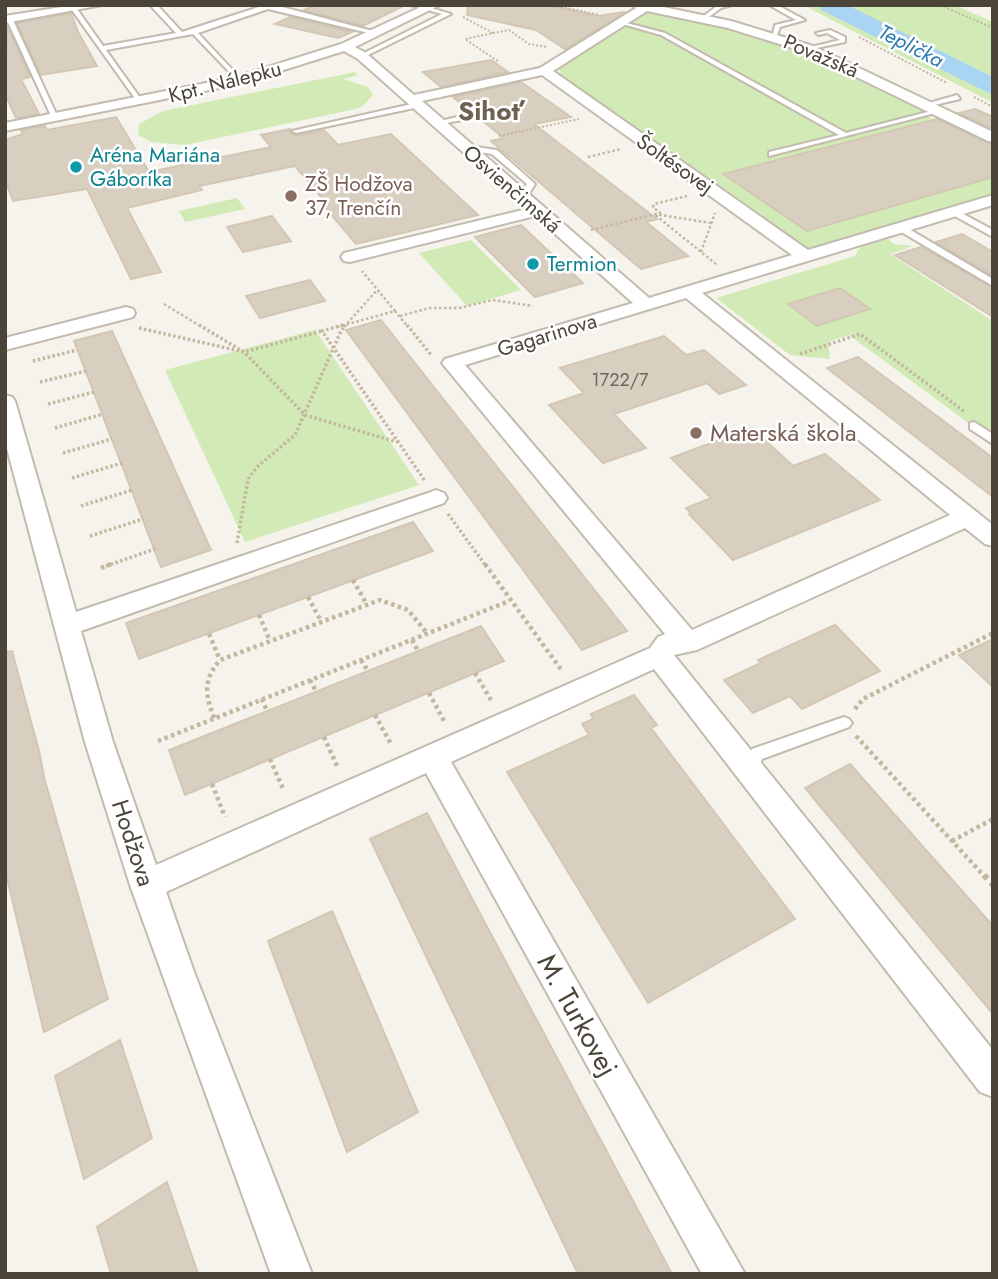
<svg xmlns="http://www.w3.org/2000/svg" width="998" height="1279" font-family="Jost,sans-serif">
	<rect width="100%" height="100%" fill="#f6f3ec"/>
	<path fill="#d2eab5" d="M803 5H955L993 22V103Z
		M649 12 744 32 812 58 923 111 920 112 933 119 939 117 993 143V193L807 249 562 78 559 69Z
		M355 72 358 75 343 79 368 87 373 95 364 105 356 109 185 145 151 142 138 135 139 124 163 111Z
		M237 198 245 209 185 222 179 211Z
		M888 239 894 244 913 246 890 254 993 321V441L849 335 828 342 830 359 790 355 716 298 855 256 860 247Z
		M471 240 521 290 467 306 419 253Z
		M315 330 419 485 245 542 165 370Z"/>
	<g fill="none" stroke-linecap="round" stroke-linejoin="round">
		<path fill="#a9d4f2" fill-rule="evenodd" d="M818 5H847L993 77V95L821 10Z"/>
	</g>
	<path fill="#d8cfc1" stroke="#d3c7b4" stroke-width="2" d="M315 5H405L363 26 304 10Z
		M468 5H547L598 16 625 12 565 49 536 30 467 15Z
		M71 13 78 32 97 66 41 75 17 23Z
		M290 17 352 32 338 38 275 24Z
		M7 25 30 77 21 79 39 114 16 118 5 94Z
		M491 60 508 72 441 87 423 72Z
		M521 82 571 117 534 124 657 219 646 222 688 256 641 269 491 141 504 138 479 118V113L471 111 453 97Z
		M975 109 993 117V129L959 113Z
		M116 117 149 172 271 147 261 135 290 129 291 133 297 136 324 130 338 145 391 134 478 215 356 244 323 205 327 204 295 166 199 186 202 190 127 208 161 272 131 279 87 189 13 201 5 180V140L23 134 21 130 45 126 47 130Z
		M937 119 993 145V177L807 231 723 174Z
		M272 216 291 241 243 252 227 227Z
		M521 225 558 260 583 283 535 297 475 237Z
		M962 234 993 252V276L936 242Z
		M921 247 993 288V317L895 255Z
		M310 280 325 301 260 318 246 296Z
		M840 288 870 309 817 326 788 304Z
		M381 320 452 410 627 631 582 650 346 330Z
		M112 331 211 550 161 567 74 341Z
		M664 336 686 355 704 350 746 385 719 394 707 383 614 414 646 448 603 463 549 405 584 393 560 368Z
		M858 357 993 458V497L827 368Z
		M752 428 793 466 825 454 880 500 733 560 689 514 691 513 686 508 711 498 671 458Z
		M413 522 433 551 139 659 126 623Z
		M835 625 880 671 802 709 790 696 753 713 724 680 761 663 758 660Z
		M481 626 504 661 185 795 169 750Z
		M993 639V687L959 655Z
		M12 651 39 751 45 781 108 999 44 1032 5 870V652Z
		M634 695 657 725 651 728 795 919 648 1003 507 772 589 735 582 724 593 719 591 714Z
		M850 764 993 926V1014L805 788Z
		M427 813 476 906 672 1274H578L370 839Z
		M332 911 418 1112 347 1152 268 941Z
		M120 1040 152 1138 84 1179 55 1076Z
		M167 1182 198 1274H111L97 1227Z"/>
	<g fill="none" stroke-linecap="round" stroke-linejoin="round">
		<defs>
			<path id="lane" d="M150 5H157L182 32 265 5H275L380 33 377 35 268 9 198 33 241 79 239 82 193 34 106 50 143 102 139 104 72 10 77 9 103 46 176 33Z
				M410 5H421L451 14 364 57H360V55L442 14Z
				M732 5 721 8 706 19 701 18 717 6Z
				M769 5H777L805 20 780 27 776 38H772L775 25 796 20Z
				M10 18 13 20 59 120 52 118 7 20Z
				M619 21 665 33 846 133 939 109 943 111 769 156V152L839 135 661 35 619 23Z
				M830 30 845 37V42L807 50V48L840 40 827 33 819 35 816 33Z
				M957 95 960 99 926 107 922 105Z
				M416 103H419V107L296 133 292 131Z
				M474 113 478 115 477 117 436 125 432 123Z
				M461 145 497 150 535 184 525 200 518 198 527 184 492 154 461 149Z
				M954 209 993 230V237L951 214 950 212Z
				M898 226H904L993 279V286L898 230Z
				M974 422 993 434V444L970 429V423Z
				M844 717 849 719 852 723 849 727 762 759 755 774 749 776 743 774 741 769 752 749Z"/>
			<path id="street" d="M74 5H102L5 23V16Z
				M425 5H440L355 47 366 53 414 95 540 68 636 8 632 5H654L731 21 813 46 993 132V142L988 141 805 52 728 28 647 11 553 71 808 250 993 195V205L702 293 993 525V546L985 544 965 528 697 650 674 655 993 1050V1097L980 1092 654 669 451 762 745 1274H702L426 773 166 892 194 972 312 1274H271L130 885 85 742 5 441V395L12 397 15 401 76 612 428 493 436 490 444 493 447 498 444 503 81 631 113 742 156 865 650 648 658 637 665 634 442 363 445 359 633 303 535 216 350 262 344 261 341 257 344 253 527 209 358 59 344 51 239 84 5 131V123L236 77 341 44ZM542 75 792 255 649 298 422 101ZM686 298 950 515 692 630 465 365Z
				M126 307 133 309 135 313 133 317 5 350V338Z"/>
		</defs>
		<use href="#lane" stroke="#c2bbae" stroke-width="4"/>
		<use href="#street" stroke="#c2bbae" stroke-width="4"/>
		<path stroke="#c4b79f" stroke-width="2" stroke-dasharray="2 2" stroke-linecap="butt" d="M553 5 600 15
			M940 5 993 28
			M463 17 493 33 465 39 499 62
			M493 33 509 30 529 44 547 47
			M859 37 947 83
			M974 97 993 107
			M499 136 579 119"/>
		<path stroke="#c4b79f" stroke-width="2.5" stroke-dasharray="2.5 2.5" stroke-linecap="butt" d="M588 157 621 149
			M711 223 654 214 716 264
			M591 230 660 213 653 207 654 204 687 196
			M701 252 715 213
			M164 304 202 327
			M395 311 408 327
			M400 316 429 308H459L493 300 533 306
			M337 327 395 311 362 271
			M344 327 377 290"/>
		<path stroke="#c4b79f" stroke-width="3.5" stroke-dasharray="2.5 2.5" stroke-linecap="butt" d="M199 325 244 352 305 415 397 442
			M343 325 322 331 425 481
			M407 325 432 356
			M139 328 244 352 322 331
			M800 354 860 334 965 412
			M33 361 77 350
			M40 382 86 371
			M48 404 94 392
			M55 428 103 414
			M63 453 112 439
			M72 478 122 463
			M81 506 132 490
			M448 514 486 566
			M90 536 143 519
			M237 543 248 479 257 467 295 435 341 331 346 325
			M106 566 155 549"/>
		<path stroke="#c4b79f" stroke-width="4.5" stroke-dasharray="3.5 3.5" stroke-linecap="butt" d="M485 564 562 671
			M101 568 111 564
			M353 580 366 603
			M308 597 321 621
			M259 615 270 641
			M209 634 220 660
			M412 640 418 651
			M361 660 368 671
			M475 673 491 700
			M310 680 316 691
			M429 693 444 721
			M262 699 267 711
			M855 709 863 699 993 633
			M375 715 391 744
			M214 718C205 694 203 680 220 660L380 600 408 610 427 633
			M856 736 985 877
			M324 737 338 768
			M158 741 509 601
			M270 759 284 791
			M212 784 225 817
			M952 841 993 819"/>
		<path stroke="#c4b79f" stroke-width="6" stroke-dasharray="5 5" stroke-linecap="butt" d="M984 875 993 885"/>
		<use href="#lane" fill="#fff" fill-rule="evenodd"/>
		<use href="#street" fill="#fff" fill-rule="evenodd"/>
	</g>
	<g fill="#0f9aa8" stroke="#fff" stroke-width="2.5">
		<circle cx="76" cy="167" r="7"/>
		<circle cx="533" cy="264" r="7"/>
	</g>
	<g fill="#8d6e63" stroke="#fff" stroke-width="2.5">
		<circle cx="291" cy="196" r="7"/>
		<circle cx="696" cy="433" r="7"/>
	</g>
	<g text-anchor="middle" stroke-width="5" stroke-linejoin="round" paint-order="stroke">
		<g font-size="18" fill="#6e675b">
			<text x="620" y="386">1722/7</text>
		</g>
		<g font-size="21" font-style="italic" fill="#2e7ab2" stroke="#fff">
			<text transform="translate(911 46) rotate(27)" y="7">Teplička</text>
		</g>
		<g font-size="21" fill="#4b4439" stroke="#fff">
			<text transform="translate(821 56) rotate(23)" y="7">Považská</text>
			<text transform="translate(225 82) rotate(-14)" y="7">Kpt. Nálepku</text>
			<text transform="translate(675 164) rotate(35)" y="7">Šoltésovej</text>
			<text transform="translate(512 189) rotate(41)" y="7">Osvienčimská</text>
			<text transform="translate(547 335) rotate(-17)" y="7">Gagarinova</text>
		</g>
		<g font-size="21" fill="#0d838f" stroke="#fff" text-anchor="start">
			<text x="90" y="162">Aréna Mariána<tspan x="90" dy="24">Gáboríka</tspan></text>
			<text x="547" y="271">Termion</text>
		</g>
		<g font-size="21" fill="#785e54" stroke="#fff" text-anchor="start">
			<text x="305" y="191">ZŠ Hodžova<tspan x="305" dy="24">37, Trenčín</tspan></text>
		</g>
		<g font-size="24" fill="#785e54" stroke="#fff" text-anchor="start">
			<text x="710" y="441">Materská škola</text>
		</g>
		<g font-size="24" fill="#4b4439" stroke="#fff">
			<text transform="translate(133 843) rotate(72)" y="8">Hodžova</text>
		</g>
		<g font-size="26" font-weight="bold" fill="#6e6250" stroke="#fff">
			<text x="491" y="120">Sihoť</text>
		</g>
		<g font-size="28" fill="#4b4439" stroke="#fff">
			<text transform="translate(578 1015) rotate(61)" y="10">M. Turkovej</text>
		</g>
	</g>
	<rect width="998" height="1279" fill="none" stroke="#4b4439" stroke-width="14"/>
</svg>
